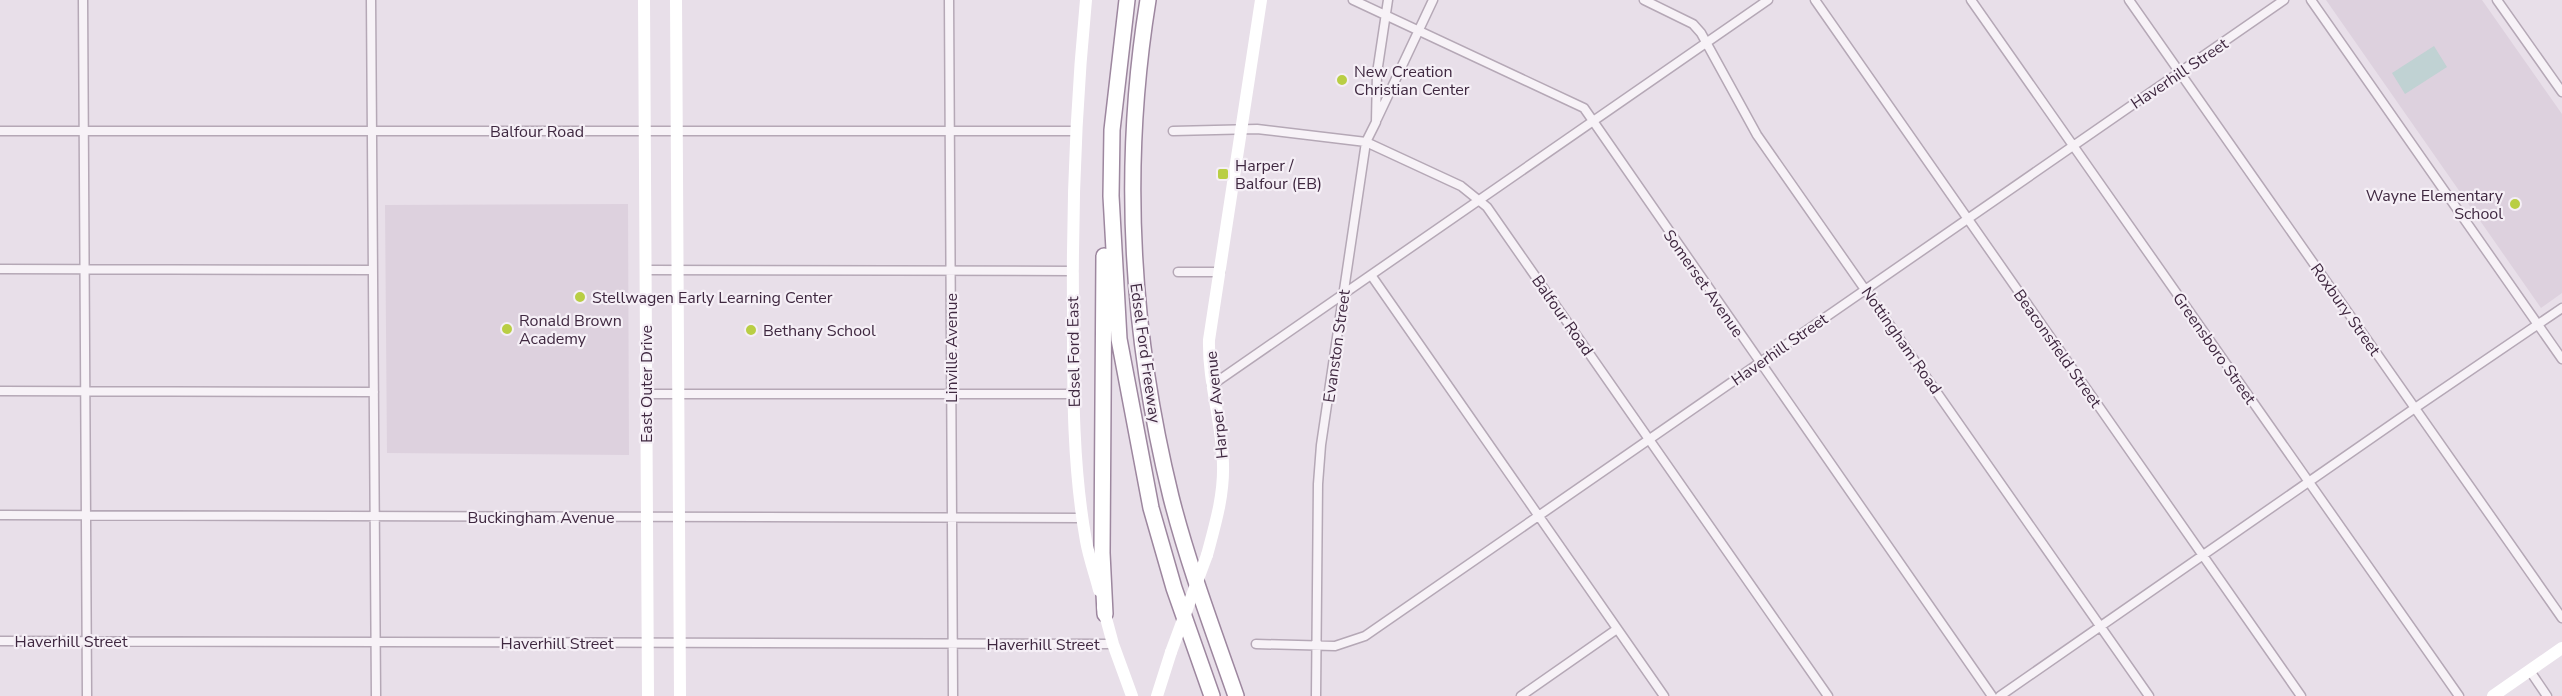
<svg xmlns="http://www.w3.org/2000/svg" width="2562" height="696" font-family="'Nunito Sans',sans-serif">
	<rect width="100%" height="100%" fill="#e8dfe9"/>
	<path fill="#ddd1de" d="M2326 0H2482L2562 114V293L2541 308Z
		M628 204 629 455 387 453 385 205Z"/>
	<path fill="#c0d2d3" d="M2434 46 2447 67 2405 94 2392 73Z"/>
	<g fill="none" stroke-linecap="round" stroke-linejoin="round">
		<defs>
			<path id="street" d="M83 0 87 696
				M371 0 376 696
				M949 0 953 696
				M1353 0 1584 108 1992 696
				M1644 0 1693 24 1701 33 1757 135 2149 696
				M1815 0 2301 696
				M1971 0 2459 696
				M2129 0 2562 618
				M2311 0 2562 359
				M2497 0 2562 92
				M1377 119 1433 0
				M0 131H1075
				M1173 131 1257 129 1366 142 1461 186 1487 207 1828 696
				M0 269 373 270
				M646 270 1073 271
				M1178 272H1220
				M1371 275 1664 696
				M1212 385 1768 0
				M0 391 374 392
				M647 394H1073
				M0 515 1082 518
				M0 641 1113 644
				M1256 644 1335 646 1365 636 2284 0
				M2530 671 2547 696
				M1316 696 1318 484 1321 445 1366 142 1376 122 1377 73 1388 0
				M1521 696 1617 629
				M2000 696 2415 408 2562 308"/>
			<path id="highway" d="M1127 0 1112 130 1111 196 1119 339 1151 508 1174 588 1212 696
				M1148 0C1121 166 1131 334 1171 497 1188 564 1213 630 1236 696
				M1104 256 1102 553 1105 614"/>
		</defs>
		<use href="#street" stroke="#b5a8b6" stroke-width="11"/>
		<use href="#highway" stroke="#9d879f" stroke-width="18"/>
		<use href="#street" stroke="#f7f2f7" stroke-width="8"/>
		<path stroke="#fff" stroke-width="12" d="M644 0 648 696
			M676 0 680 696
			M1086 0C1076 103 1072 201 1073 305 1073 384 1072 463 1086 541 1089 558 1095 574 1099 590
			M1207 555C1215 525 1224 496 1223 464 1222 422 1208 382 1209 340L1261 0
			M1103 607 1113 644 1132 696
			M1157 696 1171 652
			M2493 696 2562 648"/>
		<use href="#highway" stroke="#fff" stroke-width="15"/>
		<path stroke="#fff" stroke-width="12" d="M1171 652 1207 555"/>
	</g>
	<g fill="#b9ce44" stroke="#f5eff6" stroke-width="2">
		<circle cx="1342" cy="80" r="6"/>
		<rect x="1217" y="168" width="12" height="12" rx="3"/>
		<circle cx="2515" cy="204" r="6"/>
		<circle cx="580" cy="297" r="6"/>
		<circle cx="507" cy="329" r="6"/>
		<circle cx="751" cy="330" r="6"/>
	</g>
	<g text-anchor="middle" stroke-width="4.5" stroke-linejoin="round" paint-order="stroke">
		<g font-size="16" fill="#3f2840" stroke="#f5eff6" text-anchor="start">
			<text x="1354" y="77">New Creation<tspan x="1354" dy="18">Christian Center</tspan></text>
			<text x="1235" y="171">Harper /<tspan x="1235" dy="18">Balfour (EB)</tspan></text>
			<text x="2503" y="201" text-anchor="end">Wayne Elementary<tspan x="2503" dy="18">School</tspan></text>
			<text x="592" y="303">Stellwagen Early Learning Center</text>
			<text x="519" y="326">Ronald Brown<tspan x="519" dy="18">Academy</tspan></text>
			<text x="763" y="336">Bethany School</text>
		</g>
		<g font-size="16" fill="#3f2840" stroke="#f5eff6">
			<text transform="translate(2179 73) rotate(-34)" y="6">Haverhill Street</text>
			<text x="537" y="137">Balfour Road</text>
			<text transform="translate(1704 283) rotate(55)" y="6">Somerset Avenue</text>
			<text transform="translate(2346 309) rotate(55)" y="6">Roxbury Street</text>
			<text transform="translate(1563 315) rotate(55)" y="6">Balfour Road</text>
			<text transform="translate(1902 340) rotate(55)" y="6">Nottingham Road</text>
			<text transform="translate(1336 346) rotate(-82)" y="6">Evanston Street</text>
			<text transform="translate(951 348) rotate(-90)" y="6">Linville Avenue</text>
			<text transform="translate(2058 348) rotate(55)" y="6">Beaconsfield Street</text>
			<text transform="translate(2215 348) rotate(55)" y="6">Greensboro Street</text>
			<text transform="translate(1779 349) rotate(-35)" y="6">Haverhill Street</text>
			<text transform="translate(1073 352) rotate(-91)" y="6">Edsel Ford East</text>
			<text transform="translate(1146 353) rotate(82)" y="6">Edsel Ford Freeway</text>
			<text transform="translate(646 384) rotate(-90)" y="6">East Outer Drive</text>
			<text transform="translate(1216 405) rotate(-96)" y="6">Harper Avenue</text>
			<text x="541" y="523">Buckingham Avenue</text>
			<text x="71" y="647">Haverhill Street</text>
			<text x="557" y="649">Haverhill Street</text>
			<text x="1043" y="650">Haverhill Street</text>
		</g>
	</g>
</svg>
